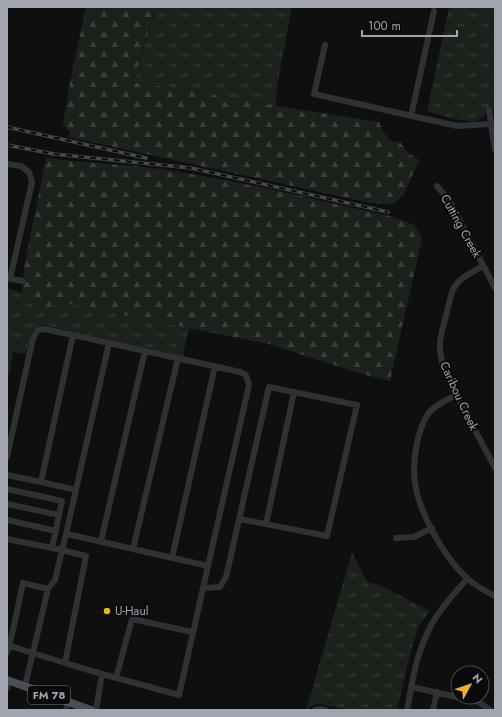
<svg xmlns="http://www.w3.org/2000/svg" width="502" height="717" font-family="Jost,sans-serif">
	<defs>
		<pattern id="grass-tufts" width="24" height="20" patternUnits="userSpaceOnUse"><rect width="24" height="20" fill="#1b221c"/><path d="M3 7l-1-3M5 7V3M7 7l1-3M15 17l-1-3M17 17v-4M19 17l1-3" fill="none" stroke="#393f3a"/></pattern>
		<pattern id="forest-firs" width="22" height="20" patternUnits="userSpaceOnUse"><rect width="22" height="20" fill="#1b221c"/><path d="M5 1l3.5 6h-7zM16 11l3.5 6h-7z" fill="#393f3a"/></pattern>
	</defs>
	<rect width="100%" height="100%" fill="#0f0f10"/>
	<path fill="url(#grass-tufts)" d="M155 7H292L277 86 276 106 188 90 136 83 137 67 153 20Z
		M449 7H495V109L486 114 476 122 453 119 427 111Z
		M7 288 22 293 44 308 64 303 189 328 181 364 174 355 168 353 44 325C29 327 29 342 26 354L13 352 10 372 7 375Z
		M352 552 367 582 380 585 430 611 419 625 412 647 397 710H347L316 703 306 710Z"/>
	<path fill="url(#forest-firs)" d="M86 7H155C151 33 136 57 136 83L188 90 265 104 379 122 383 132 391 141 400 142 408 153 419 160 403 196 393 204 371 203 68 137 70 132 63 124 70 82Z
		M46 158C86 163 127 164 167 170 242 181 316 200 390 216L414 225 422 238 390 381 358 373 269 344 64 303 44 308 22 293 24 268Z"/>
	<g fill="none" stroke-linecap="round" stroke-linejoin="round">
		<path stroke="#303135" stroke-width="6" d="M325 45 314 94 457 126 491 124
			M489 110 495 150
			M411 116 434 11
			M7 164 21 166 29 172 32 182 10 279
			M437 186 449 200 495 288
			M483 266C452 283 454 282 446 316 443 327 439 338 440 349 441 371 455 393 465 411 475 430 485 449 495 468
			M7 278 23 281
			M456 395C447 400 434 405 428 414 417 430 412 463 415 482 418 511 445 559 467 578 475 586 485 591 495 596
			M7 457 33 338 38 330 44 329 73 335
			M7 475 41 482
			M7 489 62 501 52 548
			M76 490 41 482 73 335 109 343 64 543 62 550 86 556 65 663 102 674 96 710
			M7 504 59 515
			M7 520 56 531
			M266 524 294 392
			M67 534 208 566 249 385 246 375 240 372 109 343
			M396 538 414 537 432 528
			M7 539 62 550 55 580 48 589 23 583 13 630 7 653
			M101 541 145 351
			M133 549 178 358
			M172 558 215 366
			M203 588 220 587 226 577 269 387 357 405 327 536 240 519
			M7 645 65 663
			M102 674 179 695 208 566
			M116 678 132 619 192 632
			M25 686 48 589
			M412 687 479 702 490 710
			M7 688 10 681
			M66 710 68 702
			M315 710 320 709 325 710
			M407 710C412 685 415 659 426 636 435 614 452 596 467 579
			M433 710 437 692"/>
		<path stroke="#4c4d54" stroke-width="8" d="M7 680 91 710"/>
		<defs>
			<path id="rail" d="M7 127 146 158
				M7 145 54 154 191 168 388 212"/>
		</defs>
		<use href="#rail" stroke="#47484e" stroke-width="3.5"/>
		<use href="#rail" stroke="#0a0a0b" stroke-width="2" stroke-dasharray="6" stroke-linecap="butt"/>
	</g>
	<circle fill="#e9b12e" stroke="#0a0a0b" stroke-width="1.5" cx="107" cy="611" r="4"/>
	<g text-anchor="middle" stroke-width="4" stroke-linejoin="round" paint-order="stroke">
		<rect fill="#0a0a0b" stroke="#73767e" stroke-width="1" x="28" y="686" width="42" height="18" rx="3"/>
		<g font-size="11" font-weight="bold" fill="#a0a5b0">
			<text x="49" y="699">FM 78</text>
		</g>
		<g font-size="12" fill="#a0a5b0" stroke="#0a0a0b">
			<text transform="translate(461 226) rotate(61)" y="4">Cutting Creek</text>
			<text transform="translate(459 396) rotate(65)" y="4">Caribou Creek</text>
		</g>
		<g font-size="12" fill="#a0a5b0" stroke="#0a0a0b" text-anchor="start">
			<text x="115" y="615">U-Haul</text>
		</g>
	</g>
	<rect width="502" height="717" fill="none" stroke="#a0a5b0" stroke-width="16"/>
	<g transform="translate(470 685) rotate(50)"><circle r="19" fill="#0a0a0b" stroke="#46484d"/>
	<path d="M0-3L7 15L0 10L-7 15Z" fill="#e9b12e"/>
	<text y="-6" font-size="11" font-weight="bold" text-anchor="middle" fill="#a0a5b0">N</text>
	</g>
	<path d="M362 30v6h95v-6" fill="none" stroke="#a0a5b0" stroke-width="2"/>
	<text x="368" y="30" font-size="12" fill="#a0a5b0" stroke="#0a0a0b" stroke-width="3" paint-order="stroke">100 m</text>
</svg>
